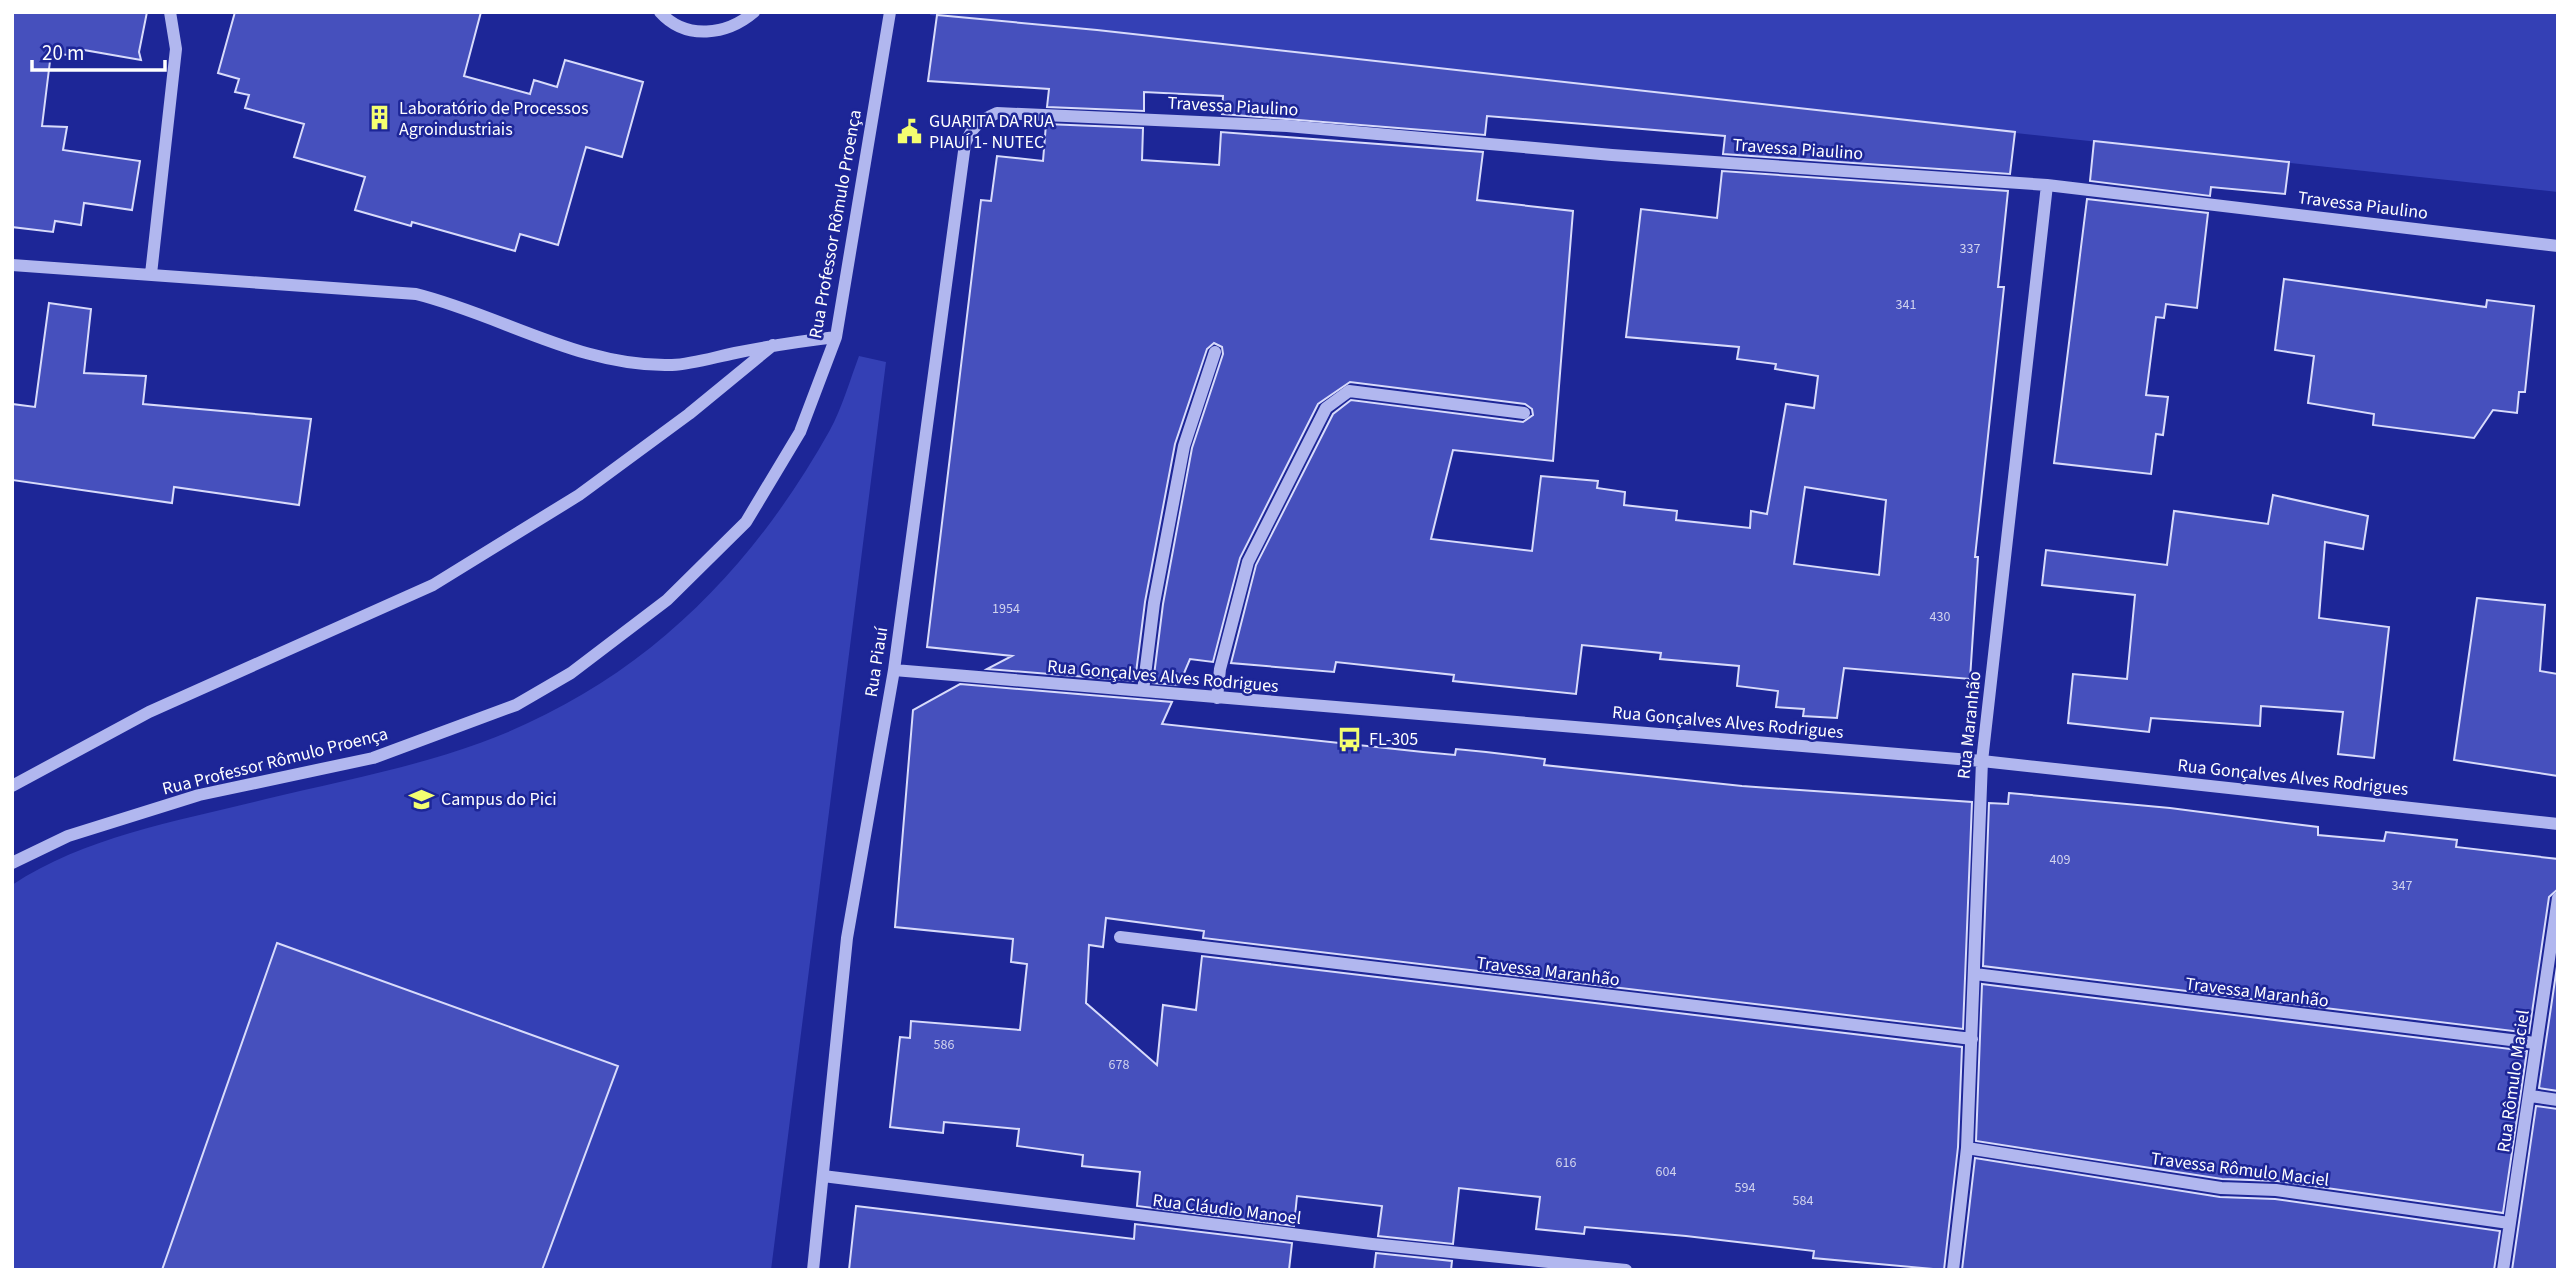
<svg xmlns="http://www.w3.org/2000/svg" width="2570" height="1282" font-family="'Source Sans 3',sans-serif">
	<rect width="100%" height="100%" fill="#1d2697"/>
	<path fill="#3440b5" d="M931 12H2558V192L930 15Z
		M859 356 886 362 771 1270H12V885C88 835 180 821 266 799 337 782 411 768 480 743 638 685 749 575 830 430 842 408 850 380 859 356Z"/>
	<path fill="#4650bd" stroke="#d8dbfb" stroke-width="2" fill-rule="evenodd" d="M12 12H147L139 52 141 60 78 49 77 56 51 53 42 126 67 127 63 150 140 161 132 210 84 203 81 225 55 221 53 232 12 227Z
		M235 12H481L464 76 530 94 534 80 557 87 565 60 643 82 622 157 586 147 558 245 520 234 515 251 412 222 411 226 355 210 365 177 294 157 304 124 245 108 249 95 235 92 239 79 218 73Z
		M937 15 1097 30 2015 132 2010 174 1723 154 1725 136 1487 116 1485 135 1222 114 1223 96 1144 92V111L1047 107 1049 89 928 81Z
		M1046 124 1143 128 1142 160 1219 165 1221 132 1483 152 1477 200 1573 211 1553 461 1453 450 1431 539 1532 551 1541 476 1598 481 1597 488 1625 492 1624 505 1677 511 1676 520 1750 528 1751 511 1767 514 1786 404 1814 408 1818 376 1775 369 1776 364 1737 359 1739 347 1626 337 1641 209 1717 218 1722 171 2008 191 1998 287H2004L1975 557H1978L1970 679 1844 668 1837 718 1803 716 1804 709 1776 707 1778 691 1737 686 1739 666 1660 659 1661 653 1582 645 1576 694 1453 681 1454 675 1336 662 1334 672 1231 663 1256 565 1333 414 1351 400 1523 422 1533 415 1532 409 1525 404 1350 382 1318 404 1240 558 1213 662 1190 659 1179 685 1153 683 1163 604 1192 448 1223 354 1222 347 1214 343 1207 349 1175 444 1145 602 1135 681 987 669 1012 656 927 647 981 200 991 201 997 156 1043 161ZM1805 487 1886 500 1879 575 1794 564Z
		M2094 141 2289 162 2285 194 2211 187 2210 196 2090 181Z
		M2087 199 2208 213 2197 308 2166 304 2164 318 2156 317 2146 395 2168 397 2163 435 2156 434 2151 474 2054 463Z
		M2284 279 2486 307 2487 300 2534 306 2525 392H2519L2517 413 2493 410 2474 438 2373 425 2374 414 2308 403 2314 356 2275 350Z
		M49 303 91 309 84 373 146 376 143 404 311 419 299 505 174 487 172 503 12 480V404L35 407Z
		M2273 495 2368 516 2363 549 2325 542 2319 618 2389 627 2374 758 2338 754 2343 712 2261 706 2260 726 2151 718 2149 732 2068 723 2073 674 2127 679 2135 595 2042 585 2046 550 2167 565 2174 511 2268 524Z
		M2477 598 2545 605 2540 671 2558 674V776L2454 760Z
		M960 684 1172 702 1162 724 1423 752 1455 755 1456 749 1486 752 1545 759 1544 765 1742 786 1972 802 1963 1029 1203 938 1204 931 1106 918 1103 947 1089 945 1086 1003 1157 1065 1163 1005 1196 1010 1202 956 1962 1047 1958 1147 1944 1270 1813 1258 1814 1251 1686 1236 1585 1227 1584 1234 1536 1229 1540 1197 1459 1188 1453 1244 1378 1236 1382 1206 1297 1196 1294 1226 1137 1206 1140 1172 1082 1166 1083 1155 1017 1146 1019 1129 944 1122 943 1133 890 1127 900 1037 910 1038 911 1021 1020 1030 1027 964 1011 962 1013 939 895 927 913 710Z
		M2009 793 2170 808 2318 827V835L2384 841 2386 832 2457 840 2456 847 2558 859V889L2549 897 2529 1033 1983 966 1989 803 2008 804Z
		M277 943 618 1066 542 1270H162Z
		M2558 960V1091L2539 1088Z
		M1982 984 2527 1051 2503 1213 2277 1181 2222 1179 1976 1141Z
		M2536 1106 2558 1109V1270H2512Z
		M1975 1158 2220 1197 2275 1199 2500 1231 2494 1270H1962Z
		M856 1206 1134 1239 1135 1224 1292 1243 1289 1270H849Z
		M1376 1253 1452 1261 1451 1270H1374Z"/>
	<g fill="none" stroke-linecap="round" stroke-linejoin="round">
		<path stroke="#b1b7ef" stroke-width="12" d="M660 12C686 41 727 35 754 12
			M12 265 416 294C501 315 582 368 672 365 693 364 715 357 735 353 769 346 802 341 836 337
			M151 274 176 49 170 12
			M894 670 1982 761 2558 824
			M1143 691 1154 603 1184 446 1215 352
			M1217 698 1220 669 1248 562 1326 408 1349 391 1524 413
			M12 786 149 712 433 585 579 495 689 414 773 345
			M12 863 68 836 199 795 373 758 516 705 571 673 667 600 746 522 800 432 836 337 890 12
			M1120 937 1972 1039
			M1975 974 2535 1043
			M2531 1096 2558 1100
			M1967 1148 2221 1188 2276 1190 2509 1223
			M823 1176 1372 1244 1626 1270
			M813 1270 847 938 894 670 965 144C972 126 981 120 997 113L1287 126 1612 155 2047 185 2558 246
			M1953 1270 1967 1148 1982 761 2047 185
			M2503 1270 2558 898"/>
	</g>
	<defs>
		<symbol id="building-bare" viewBox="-9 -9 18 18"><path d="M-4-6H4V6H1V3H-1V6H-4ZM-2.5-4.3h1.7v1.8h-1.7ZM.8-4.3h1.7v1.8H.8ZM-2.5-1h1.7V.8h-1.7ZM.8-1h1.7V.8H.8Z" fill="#f4fe70" stroke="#1d2697" stroke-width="2.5" paint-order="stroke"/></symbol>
		<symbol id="civic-bare" viewBox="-9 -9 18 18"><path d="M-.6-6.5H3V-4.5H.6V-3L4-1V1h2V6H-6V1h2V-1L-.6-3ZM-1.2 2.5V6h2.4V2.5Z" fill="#f4fe70" stroke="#1d2697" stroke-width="2.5" paint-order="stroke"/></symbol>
		<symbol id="bus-bare" viewBox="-9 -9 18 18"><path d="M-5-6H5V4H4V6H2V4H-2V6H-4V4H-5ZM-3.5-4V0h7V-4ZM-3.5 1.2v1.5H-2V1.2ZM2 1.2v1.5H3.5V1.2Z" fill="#f4fe70" stroke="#1d2697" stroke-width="2.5" paint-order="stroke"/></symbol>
		<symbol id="university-bare" viewBox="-9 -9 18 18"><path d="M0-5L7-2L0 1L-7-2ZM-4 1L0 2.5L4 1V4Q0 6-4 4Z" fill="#f4fe70" stroke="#1d2697" stroke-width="2.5" paint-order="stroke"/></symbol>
	</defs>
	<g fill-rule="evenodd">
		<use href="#building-bare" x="362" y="100" width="35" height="35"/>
		<use href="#civic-bare" x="892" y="114" width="35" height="35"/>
		<use href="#bus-bare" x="1332" y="722" width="35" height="35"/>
		<use href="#university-bare" x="404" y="782" width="35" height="35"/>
	</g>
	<g text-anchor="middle" stroke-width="5" stroke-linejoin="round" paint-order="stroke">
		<g font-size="14" fill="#d1d3ee">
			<text x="1970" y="253">337</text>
			<text x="1906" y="309">341</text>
			<text x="1006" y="613">1954</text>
			<text x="1940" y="621">430</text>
			<text x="2060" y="864">409</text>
			<text x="2402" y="890">347</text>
			<text x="944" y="1049">586</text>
			<text x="1119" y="1069">678</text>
			<text x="1566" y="1167">616</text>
			<text x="1666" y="1176">604</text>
			<text x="1745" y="1192">594</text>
			<text x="1803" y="1205">584</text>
		</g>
		<g font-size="18" fill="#fff" stroke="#1d2697">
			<text transform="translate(1233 106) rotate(3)" y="6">Travessa Piaulino</text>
			<text transform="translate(1798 149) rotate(4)" y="6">Travessa Piaulino</text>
			<text transform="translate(2363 205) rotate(7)" y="6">Travessa Piaulino</text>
			<text transform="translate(835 224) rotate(-80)" y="6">Rua Professor Rômulo Proença</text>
			<text transform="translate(876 662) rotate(-81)" y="6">Rua Piauí</text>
			<text transform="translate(1163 676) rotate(5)" y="6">Rua Gonçalves Alves Rodrigues</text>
			<text transform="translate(1728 722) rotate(5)" y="6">Rua Gonçalves Alves Rodrigues</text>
			<text transform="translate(1969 725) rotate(-84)" y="6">Rua Maranhão</text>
			<text transform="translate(275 761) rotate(-14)" y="6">Rua Professor Rômulo Proença</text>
			<text transform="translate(2293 777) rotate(6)" y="6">Rua Gonçalves Alves Rodrigues</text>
			<text transform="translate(1548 971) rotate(7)" y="6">Travessa Maranhão</text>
			<text transform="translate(2257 992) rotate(7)" y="6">Travessa Maranhão</text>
			<text transform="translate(2513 1081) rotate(-82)" y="6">Rua Rômulo Maciel</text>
			<text transform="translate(2240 1169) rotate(7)" y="6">Travessa Rômulo Maciel</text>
			<text transform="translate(1227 1209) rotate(7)" y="6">Rua Cláudio Manoel</text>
		</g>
		<g font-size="18" fill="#fff" stroke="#1d2697" text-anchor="start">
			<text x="399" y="114">Laboratório de Processos<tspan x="399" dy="21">Agroindustriais</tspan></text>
			<text x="929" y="127">GUARITA DA RUA<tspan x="929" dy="21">PIAUÍ 1- NUTEC</tspan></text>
			<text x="1369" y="745">FL-305</text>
			<text x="441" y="805">Campus do Pici</text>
		</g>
	</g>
	<rect width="2570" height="1282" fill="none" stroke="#ffffff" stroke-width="28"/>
	<path d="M32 60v10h133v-10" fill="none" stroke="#ffffff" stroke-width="3.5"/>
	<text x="42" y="60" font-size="21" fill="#ffffff" stroke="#1d2697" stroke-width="5" paint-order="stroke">20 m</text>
</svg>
